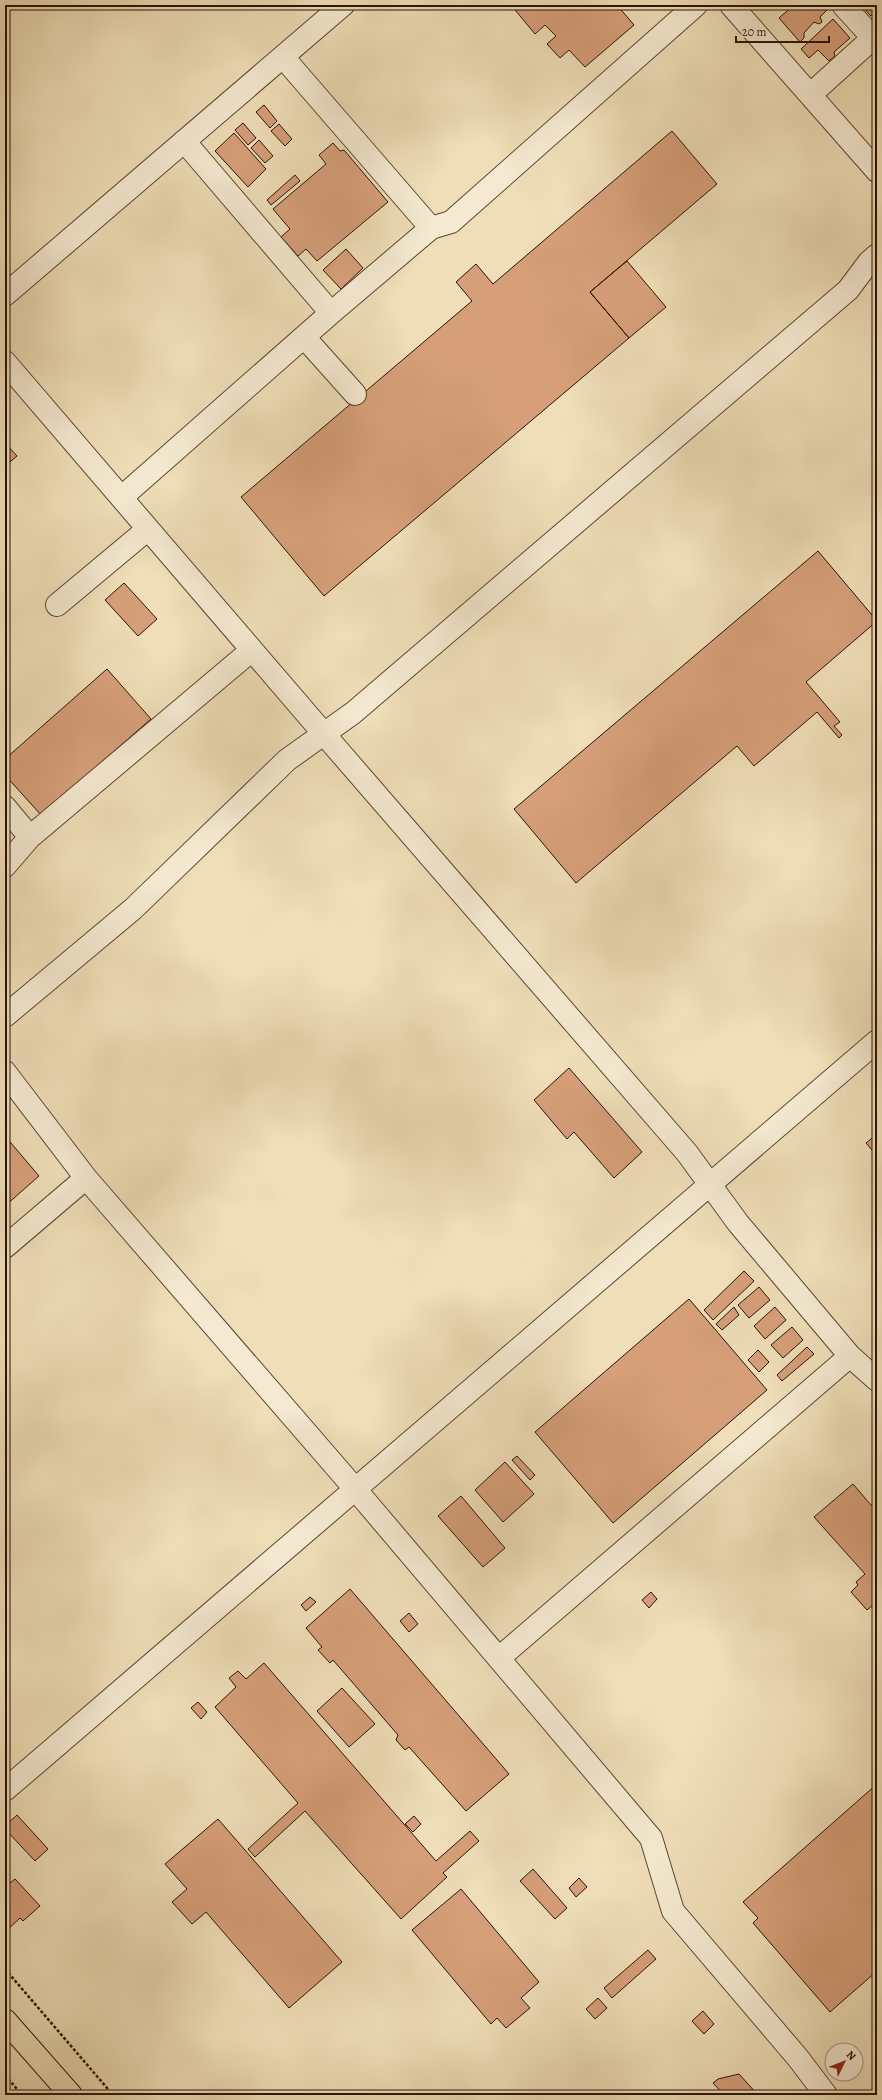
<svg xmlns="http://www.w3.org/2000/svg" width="882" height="2100" font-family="Alegreya,serif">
	<rect width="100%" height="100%" fill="#efdeb8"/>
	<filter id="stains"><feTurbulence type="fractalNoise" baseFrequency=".005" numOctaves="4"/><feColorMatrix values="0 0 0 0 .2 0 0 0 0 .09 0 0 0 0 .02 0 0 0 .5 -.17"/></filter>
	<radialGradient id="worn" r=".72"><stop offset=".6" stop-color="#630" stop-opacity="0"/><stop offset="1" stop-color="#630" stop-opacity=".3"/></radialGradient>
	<path fill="#d69f7a" stroke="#281304" d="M511 5H617L634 25 585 67 569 50 560 58 547 44 556 36 545 25 535 34Z
		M794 5H822L827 10 820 17 822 22 819 24 814 22 804 33V38L800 42 779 18Z
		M861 5H877V10L871 16Z
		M833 19 850 38 834 52 835 56 829 61 818 50 809 58 801 49Z
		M264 105 277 121 270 128 256 112Z
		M243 123 256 138 248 145 235 130Z
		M279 124 292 139 285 146 271 131Z
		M672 131 717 184 590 292 629 338 324 596 241 497 472 301 456 282 476 264 493 284Z
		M234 133 266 169 248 187 215 151Z
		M259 140 273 156 265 163 251 148Z
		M333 143 340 151 344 150 388 202 317 261 306 249 298 256 281 237 290 229 273 209 326 164 319 155Z
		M295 175 300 181 271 205 267 200Z
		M346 249 363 268 341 289 323 270Z
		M627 261 666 307 629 338 590 292Z
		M5 443 17 456 5 466Z
		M818 551 877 621 806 682 840 722 834 726 842 735 839 738 817 712 754 766 737 746 576 883 514 809Z
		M124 583 157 619 138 636 105 600Z
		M107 669 151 719 41 815 5 775V759Z
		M569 1068 642 1152 614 1178 574 1132 567 1139 534 1100Z
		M877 1134V1156L866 1143Z
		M5 1136 39 1176 5 1206Z
		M744 1271 754 1281 713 1320 704 1310Z
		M759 1287 770 1300 749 1318 738 1305Z
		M689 1299 767 1390 613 1523 535 1432Z
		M734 1307 739 1315 722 1330 716 1324Z
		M775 1307 786 1320 765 1339 754 1326Z
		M792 1327 803 1340 783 1358 771 1345Z
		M807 1347 814 1354 782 1381 777 1375Z
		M758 1350 769 1362 759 1372 748 1360Z
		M517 1456 535 1475 530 1480 512 1460Z
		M505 1462 534 1494 503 1522 475 1490Z
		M853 1484 877 1512V1602L867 1610 851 1592 858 1585 856 1582 865 1574 814 1517Z
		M461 1496 505 1548 483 1567 438 1516Z
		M350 1589 509 1774 466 1811 409 1747 405 1750 396 1740 398 1735 333 1660 330 1663 318 1650 322 1647 306 1628Z
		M651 1592 657 1599 649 1608 642 1600Z
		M310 1597 316 1602 306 1611 301 1605Z
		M409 1613 418 1624 409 1632 400 1621Z
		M264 1663 436 1861 470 1831 479 1841 443 1873 447 1877 401 1919 305 1811 255 1857 248 1849 298 1803 215 1707 236 1687 229 1678 238 1671 246 1679Z
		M342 1688 375 1724 349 1747 317 1711Z
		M198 1702 207 1712 201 1719 191 1708Z
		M877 1784V1971L830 2012 753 1923 758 1918 743 1902Z
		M17 1815 48 1849 35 1861 5 1829V1826Z
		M414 1816 421 1824 413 1832 405 1824Z
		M218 1819 342 1962 289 2008 206 1912 192 1924 172 1902 187 1889 165 1864Z
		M533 1869 567 1908 555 1919 520 1881Z
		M579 1878 587 1887 576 1897 569 1888Z
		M15 1879 40 1906 23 1921 20 1918 5 1932V1887Z
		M461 1889 539 1982 521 1998 530 2008 506 2028 497 2018 491 2024 412 1930Z
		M648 1950 656 1959 612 1998 604 1988Z
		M598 1998 607 2008 595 2019 586 2009Z
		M703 2011 714 2024 704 2034 692 2021Z
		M739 2074 758 2095H724L713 2083 718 2079Z"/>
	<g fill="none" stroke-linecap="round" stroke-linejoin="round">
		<defs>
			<path id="minor" d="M731 5 877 171
				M283 57 431 228
				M810 95 873 38 843 5
				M184 141 331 313
				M5 295 343 5
				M304 337 355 394
				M5 362 324 734 687 1153 738 1223 850 1356 877 1380
				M122 497 331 313 431 228 451 222 696 5
				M57 605 148 529
				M5 807 30 837 5 866
				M30 837 252 650
				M5 1016 133 909 287 760 353 713 848 290 869 262 877 255
				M5 1072 86 1178 356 1490 651 1838 673 1911 798 2058 826 2095
				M5 1247 86 1178
				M499 1658 850 1356
				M5 1790 877 1041"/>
			<path id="major" d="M5 2020 71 2095"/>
		</defs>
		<use href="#minor" stroke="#5a4631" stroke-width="24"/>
		<use href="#major" stroke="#281304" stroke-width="24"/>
		<path stroke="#281304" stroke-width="2.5" stroke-dasharray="3 2" stroke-linecap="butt" d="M5 1969 113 2095
			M5 2075 22 2095"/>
		<use href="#minor" stroke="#f5ead1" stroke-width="22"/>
		<use href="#major" stroke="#efdeb8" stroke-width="22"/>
	</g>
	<rect width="882" height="2100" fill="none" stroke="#efdeb8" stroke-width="20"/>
	<rect x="6" y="6" width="870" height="2088" fill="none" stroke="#281304" stroke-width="2"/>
	<rect x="10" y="10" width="862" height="2080" fill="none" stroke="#281304"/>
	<g transform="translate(844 2062) rotate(47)"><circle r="19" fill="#f5ead1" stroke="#a3947f"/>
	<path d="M0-3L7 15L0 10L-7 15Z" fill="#8f2418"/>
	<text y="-6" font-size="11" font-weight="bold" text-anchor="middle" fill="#281304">N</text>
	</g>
	<path d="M736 36v6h93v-6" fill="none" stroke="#281304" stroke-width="2"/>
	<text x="742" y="36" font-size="12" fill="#281304" stroke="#f5ead1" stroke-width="3" paint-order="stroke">20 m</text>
	<rect width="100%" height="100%" filter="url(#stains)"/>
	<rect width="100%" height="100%" fill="url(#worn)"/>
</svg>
